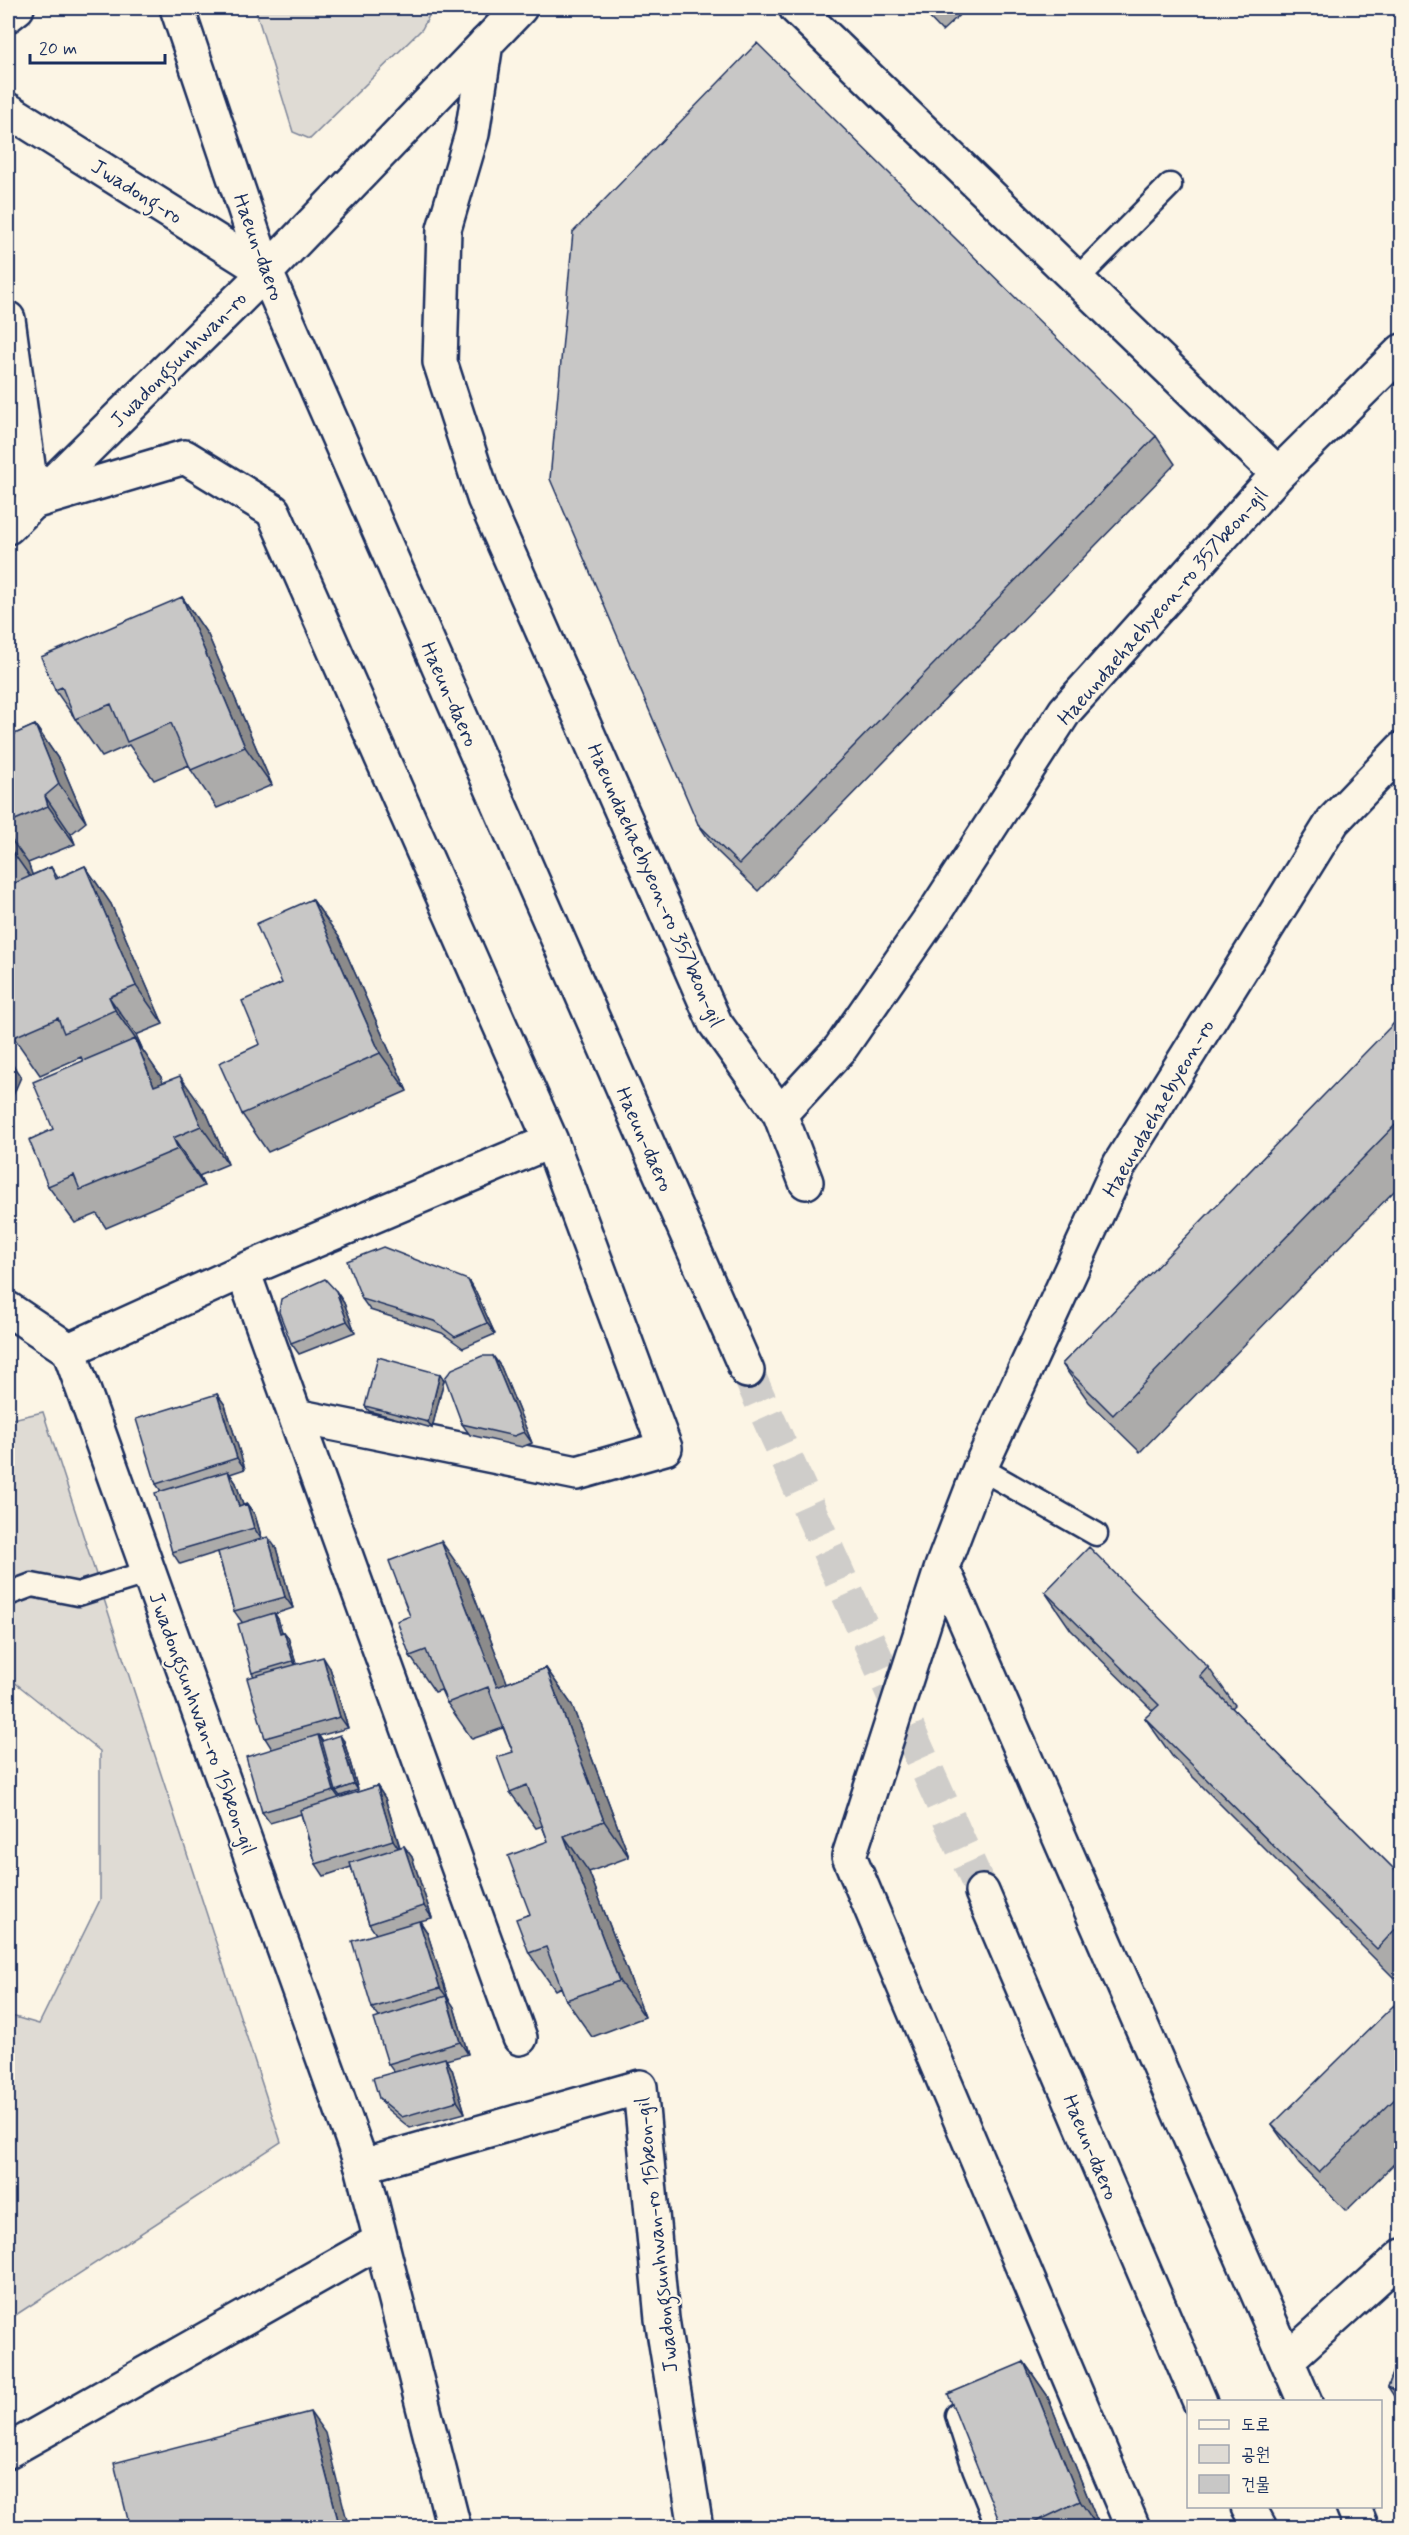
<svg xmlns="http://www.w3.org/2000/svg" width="1409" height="2535" font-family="Mynerve,'Poor Story',sans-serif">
	<rect width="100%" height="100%" fill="#fcf5e5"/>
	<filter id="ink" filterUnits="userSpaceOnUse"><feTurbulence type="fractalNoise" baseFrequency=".0167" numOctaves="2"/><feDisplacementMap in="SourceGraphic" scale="12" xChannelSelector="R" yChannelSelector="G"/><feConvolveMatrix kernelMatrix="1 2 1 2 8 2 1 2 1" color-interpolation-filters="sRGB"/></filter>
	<g filter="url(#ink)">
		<path fill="#dfdbd4" stroke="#7d8599" stroke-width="1.5" d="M255 8H429L432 10 422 29 310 139 293 132Z
			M43 1412 281 2142 8 2320V2015L39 2024 100 1900V1751L8 1677V1420Z"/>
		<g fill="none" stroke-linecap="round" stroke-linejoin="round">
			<path stroke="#cfcdca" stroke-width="33" stroke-dasharray="33 16" stroke-linecap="butt" d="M747 1371 982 1892"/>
			<defs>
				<path id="lane" d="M1077 279 1170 185
					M980 1468 1096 1534
					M8 1594 32 1585 78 1594 149 1572
					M957 2415 974 2468 998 2528"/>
				<path id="street" d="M796 8 1278 474
					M486 43 472 134 444 229 440 362 484 498 715 1023 780 1114 840 1049 937 909 1065 711 1278 474 1402 351
					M33 502 185 457 273 511 551 1141 243 1271 69 1350
					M780 1114 806 1182
					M243 1271 520 2038
					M296 1416 577 1473 665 1448 551 1141
					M362 2166 640 2087 662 2319 696 2528
					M1287 2360 1402 2256
					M8 2451 380 2241"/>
				<path id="secondary" d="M177 8 266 272 747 1371
					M8 15 17 8
					M8 110 266 272
					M8 319 33 502
					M8 527 266 272 520 8
					M8 1309 69 1350 362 2166 454 2528
					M942 1567 1305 2402
					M982 1892 1200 2402
					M1248 2506 1260 2528
					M1353 2506 1362 2528
					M1133 2528 849 1856 942 1567 980 1468 1120 1164 1333 821 1402 749"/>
			</defs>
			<use href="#lane" stroke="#1b2f5e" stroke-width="27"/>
			<use href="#street" stroke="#1b2f5e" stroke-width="38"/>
			<use href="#secondary" stroke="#1b2f5e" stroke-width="38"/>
			<use href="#lane" stroke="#fcf5e5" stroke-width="22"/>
			<use href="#street" stroke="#fcf5e5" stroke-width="33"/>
			<use href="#secondary" stroke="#fcf5e5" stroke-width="33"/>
		</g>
		<path fill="#acabaa" stroke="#1b2f5e" stroke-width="1.5" d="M920 8H967L942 31Z
			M1156 436 1175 464 758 891 717 851 698 824Z
			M182 597 208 635 272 785 217 808 191 770 189 765 154 780 129 745 102 757 55 690Z
			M35 725 61 763 86 822 71 834 75 844 28 863 32 875 51 867 58 878 85 866 111 904 163 1024 136 1035 142 1048H141L161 1077 163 1083 207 1114 228 1164 199 1176 204 1186 106 1228 97 1214 75 1223 48 1186 53 1129 83 1061 81 1057 40 1075 8 1029V737Z
			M312 899 339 937 407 1091 268 1152 242 1114 260 1044Z
			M1401 1030V1184L1140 1452 1089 1402 1062 1364Z
			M336 1291 344 1303 355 1332 299 1354 291 1343Z
			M476 1292 495 1334 463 1348 442 1333 370 1310 362 1299Z
			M493 1356 501 1367 532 1443 522 1447 470 1435 462 1424Z
			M440 1374 444 1380 432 1428 369 1411 365 1406Z
			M217 1394 225 1405 245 1469 230 1474 236 1483 243 1505 247 1504 255 1515 262 1539 276 1548 293 1608 275 1614 278 1619 282 1632H284L288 1637 296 1664 330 1668 348 1728 319 1736 322 1741H344L358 1790 340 1796 341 1798 377 1786 385 1798 400 1847 404 1846 412 1857 432 1918 420 1921 427 1932 448 1998 454 2007 468 2054 446 2060 452 2069 465 2113 410 2128 387 2109 379 2098 394 2072 388 2064 379 2017 372 2008 376 1934 369 1924 351 1867 324 1876 316 1864 301 1814 270 1823 262 1812 272 1749 265 1738 254 1676 252 1673 242 1622 234 1611 218 1552 180 1564 172 1552 161 1491 156 1484Z
			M467 1578 507 1683 546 1668 572 1705 629 1857 589 1872 645 2017 592 2037 566 2000 561 1987 555 1990 529 1953 530 1914 548 1841 542 1826 536 1828 510 1792 513 1752 503 1728 472 1739 447 1703 441 1690 435 1692 410 1656V1616Z
			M1045 1592 1208 1667 1235 1705 1232 1708 1401 1876V1985L1172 1756 1145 1718 1153 1711 1071 1630Z
			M1401 2012V2157L1346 2211 1299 2163 1272 2125Z
			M1401 2352V2407L1388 2387Z
			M1024 2362 1047 2395 1100 2528H1002Z"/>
		<path fill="#8c8b8b" stroke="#1b2f5e" stroke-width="1.5" d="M182 597 208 635 272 785 245 747Z
			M35 725 61 763 86 822 59 784Z
			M45 796 71 834 75 844 48 806Z
			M8 835 28 863 36 885 9 847 8 842Z
			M85 866 111 904 163 1024 136 986Z
			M312 899 339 937 407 1091 380 1053Z
			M109 997 136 1035 142 1048 115 1010Z
			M135 1039 161 1077 181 1124 154 1086Z
			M8 1058 21 1077 8 1107Z
			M180 1076 207 1114 228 1164 201 1126Z
			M173 1138 199 1176 204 1186 178 1149Z
			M468 1280 476 1292 495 1334 487 1323Z
			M336 1291 344 1303 355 1332 347 1321Z
			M493 1356 501 1367 532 1443 524 1432Z
			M440 1374 444 1380 432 1428 428 1422Z
			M217 1394 225 1405 245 1469 237 1458Z
			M228 1471 236 1483 247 1518 239 1507Z
			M247 1504 255 1515 262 1540 254 1528Z
			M268 1537 276 1548 293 1608 285 1597Z
			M441 1541 467 1578 523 1724 497 1687Z
			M274 1613 278 1619 284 1638 280 1633Z
			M284 1632 288 1637 297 1667 293 1661Z
			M323 1657 330 1668 348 1728 340 1717Z
			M546 1668 572 1705 629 1857 604 1821Z
			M318 1735 326 1746 336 1791 340 1796 342 1802 334 1791Z
			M340 1735 344 1741 358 1790 354 1784Z
			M377 1786 385 1798 401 1852 393 1840Z
			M564 1836 589 1872 645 2017 619 1981Z
			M404 1846 412 1857 432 1918 424 1906Z
			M419 1921 427 1932 448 1998 454 2007 468 2054 460 2042 447 1997 440 1988Z
			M445 2058 452 2069 465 2113 457 2101Z
			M1024 2362 1047 2395 1100 2528H1098L1080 2501Z
			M310 2412 325 2433 349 2528H340Z"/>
		<path fill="#c8c7c6" stroke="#1b2f5e" stroke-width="1.5" d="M757 43 1156 436 739 864 698 824 550 479 573 232Z
			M182 597 245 747 191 770 171 723 127 742 111 704 75 719 62 687 55 690 41 657Z
			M35 725 59 784 45 796 48 806 8 823V737Z
			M85 866 136 986 109 997 115 1010 64 1033 58 1018 14 1037 8 1023V886L51 867 56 879Z
			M312 899 380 1053 242 1114 219 1063 260 1044 242 1001 282 983 256 924Z
			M1394 1023 1401 1030V1119L1113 1415 1062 1364Z
			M135 1039 154 1086 180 1076 201 1126 173 1138 178 1149 80 1190 74 1175 48 1186 29 1140 53 1129 33 1082Z
			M383 1247 468 1280 487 1323 455 1337 434 1321 362 1299 347 1261Z
			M325 1279 336 1291 347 1321 291 1343 279 1312 281 1299Z
			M482 1356H493L524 1432 514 1436 462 1424 445 1378 452 1369Z
			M378 1357 440 1374 428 1422 365 1406Z
			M217 1394 237 1458 156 1484 136 1419Z
			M228 1471 239 1507 247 1504 254 1528 172 1552 155 1493Z
			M268 1537 285 1597 234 1611 218 1552Z
			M441 1541 497 1687 546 1668 604 1821 564 1836 619 1981 566 2000 546 1947 529 1953 516 1919 530 1914 508 1856 548 1841 527 1785 510 1792 497 1757 513 1752 488 1687 447 1703 426 1650 410 1656 397 1621 410 1616 389 1561Z
			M1089 1547 1208 1667 1200 1676 1401 1876V1923L1377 1949 1145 1718 1159 1705 1045 1592Z
			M274 1613 280 1633 284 1632 293 1661 252 1673 238 1624Z
			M323 1657 340 1717 265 1738 247 1678Z
			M318 1735 334 1791 262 1812 246 1757Z
			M340 1735 354 1784 336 1791 322 1741Z
			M377 1786 393 1840 316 1864 300 1810Z
			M404 1846 424 1906 369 1924 350 1863Z
			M419 1921 440 1988 372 2008 352 1941Z
			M446 1996 460 2042 388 2064 374 2019Z
			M1394 2005 1401 2012V2093L1319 2173 1272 2125Z
			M445 2058 457 2101 402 2117 379 2098 373 2078Z
			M1401 2352V2393L1388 2387Z
			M1024 2362 1080 2501 1023 2528H1002L948 2394Z
			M310 2412 340 2528H130L114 2463Z
			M1090 2524 1092 2528H1082Z"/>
	</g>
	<g text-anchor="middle" stroke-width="4.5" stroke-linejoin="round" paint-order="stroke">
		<g font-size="21" fill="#1b2f5e" stroke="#fcf5e5">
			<text transform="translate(137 191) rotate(32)" y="7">Jwadong-ro</text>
			<text transform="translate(259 247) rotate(70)" y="7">Haeun-daero</text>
			<text transform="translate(178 359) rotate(-45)" y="7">Jwadongsunhwan-ro</text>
			<text transform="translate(1162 606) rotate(-49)" y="7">Haeundaehaebyeon-ro 357beon-gil</text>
			<text transform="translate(450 694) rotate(66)" y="7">Haeun-daero</text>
			<text transform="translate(656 885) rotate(66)" y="7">Haeundaehaebyeon-ro 357beon-gil</text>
			<text transform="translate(1158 1108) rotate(-60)" y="7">Haeundaehaebyeon-ro</text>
			<text transform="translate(645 1139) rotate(66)" y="7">Haeun-daero</text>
			<text transform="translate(203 1723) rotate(70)" y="7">Jwadongsunhwan-ro 15beon-gil</text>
			<text transform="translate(1091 2147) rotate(67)" y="7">Haeun-daero</text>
			<text transform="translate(656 2235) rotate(-96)" y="7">Jwadongsunhwan-ro 15beon-gil</text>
		</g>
	</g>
	<rect width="1409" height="2535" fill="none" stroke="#fcf5e5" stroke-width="30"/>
	<rect x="15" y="15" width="1379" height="2505" fill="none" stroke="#1b2f5e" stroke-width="2" filter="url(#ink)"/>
	<rect x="1187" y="2400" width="195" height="108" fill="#fcf5e5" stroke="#a2a6af" stroke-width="1.5"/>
	<rect x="1199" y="2420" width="30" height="9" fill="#fcf5e5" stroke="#a2a6af" stroke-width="1.5"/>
	<text x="1241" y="2430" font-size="18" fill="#1b2f5e">도로</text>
	<rect x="1199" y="2445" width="30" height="18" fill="#dfdbd4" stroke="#a2a6af" stroke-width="1.5"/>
	<text x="1241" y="2460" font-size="18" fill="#1b2f5e">공원</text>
	<rect x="1199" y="2475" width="30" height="18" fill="#c8c7c6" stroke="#a2a6af" stroke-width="1.5"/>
	<text x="1241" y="2490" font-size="18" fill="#1b2f5e">건물</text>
	<path d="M30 54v9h135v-9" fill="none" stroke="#1b2f5e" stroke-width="3"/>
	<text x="39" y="54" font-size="18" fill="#1b2f5e" stroke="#fcf5e5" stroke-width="4.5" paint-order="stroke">20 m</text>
</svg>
